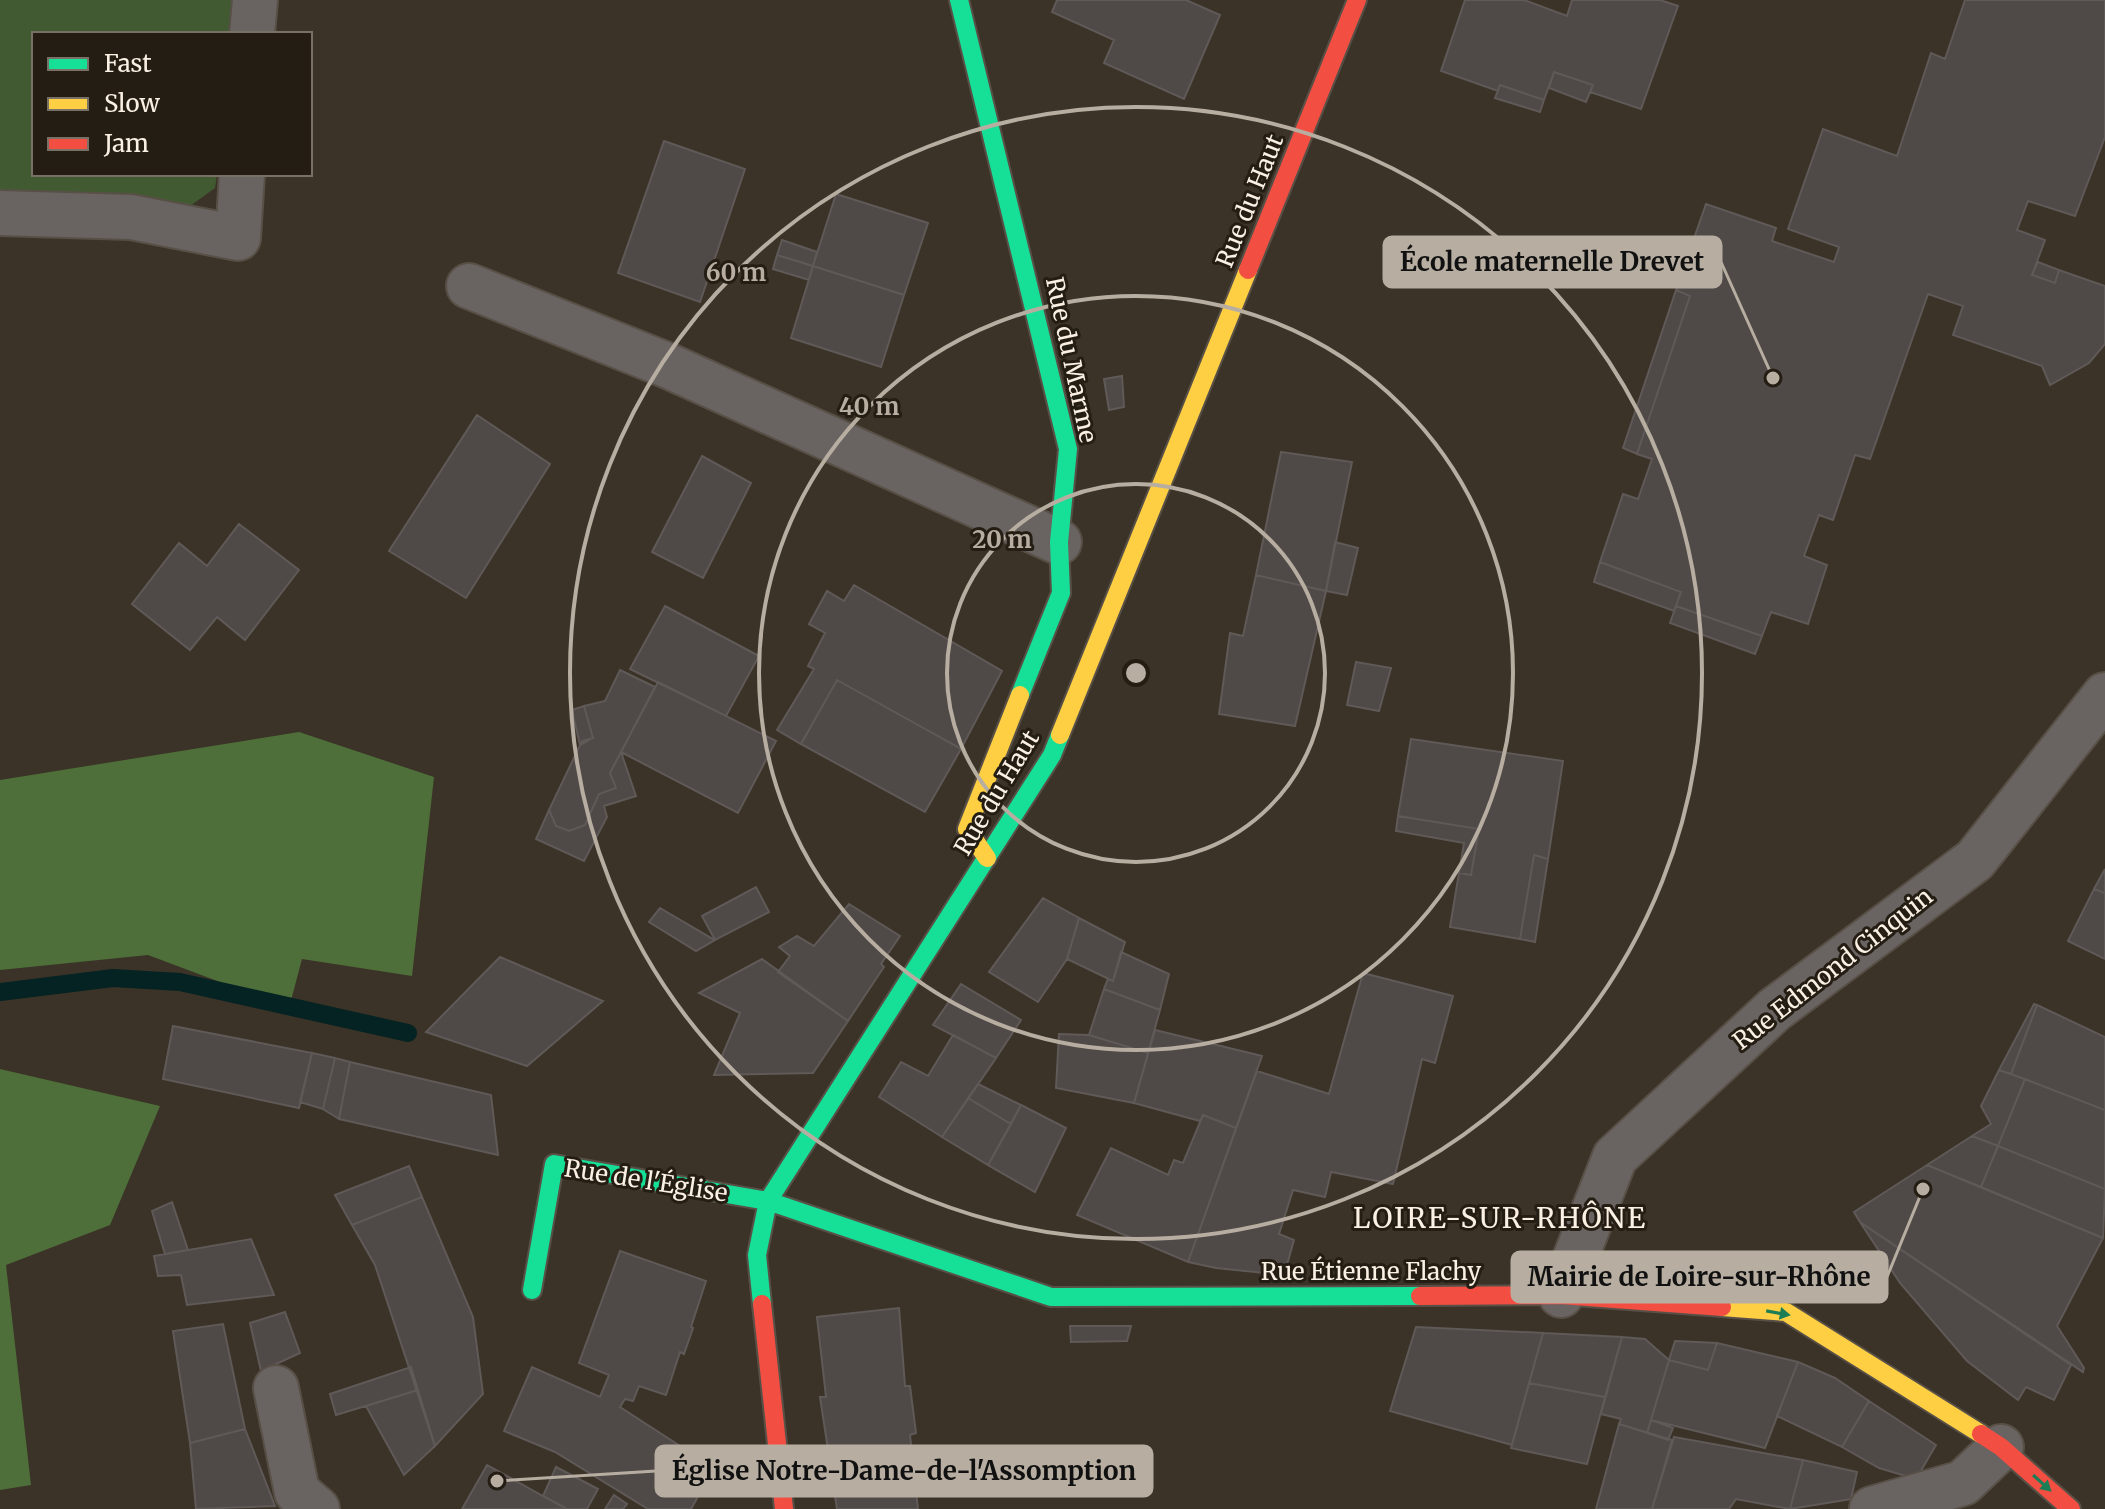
<svg xmlns="http://www.w3.org/2000/svg" width="2105" height="1509" font-family="Merriweather,serif">
	<rect width="100%" height="100%" fill="#3b3327"/>
	<path fill="#425a32" d="M0 0H240V34H34V174H217L215 188 190 206 0 197Z"/>
	<path fill="#4e6f39" d="M299 732 434 777 412 976 302 959 289 1008 148 955 0 970V780Z
		M0 1069 160 1106 110 1225 6 1265 31 1485 0 1490Z"/>
	<g fill="none" stroke-linecap="round" stroke-linejoin="round">
		<path stroke="#052322" stroke-width="18" d="M0 992 113 978 180 982 408 1033"/>
	</g>
	<path fill="#4f4947" stroke="#5f5958" stroke-width="2" d="M1057 0H1186L1220 15 1184 99 1104 63 1114 40 1052 12Z
		M1465 0H1524L1567 16 1572 0H1660L1678 6 1641 109 1590 92 1593 85 1554 72 1544 100 1500 85 1498 91 1441 71Z
		M1965 0H2105V137L2075 216 2028 201 2017 230 2045 240 2032 275 2055 283 2059 270 2105 286V344L2089 363 2050 385 2042 366 1953 335 1963 306 1928 294 1870 459 1855 455 1833 520 1819 515 1804 556 1827 565 1808 624 1771 612 1762 636 1676 606 1681 592 1600 562 1623 494 1638 499 1652 459 1637 454 1690 296 1676 290 1706 204 1776 228 1772 241 1834 262 1839 247 1788 229 1823 129 1897 156 1931 53 1945 59Z
		M1554 72 1593 85 1586 102 1549 88Z
		M1500 85 1544 100 1540 112 1495 98Z
		M664 141 745 169 700 302 618 273Z
		M836 194 928 223 904 295 813 266Z
		M782 240 817 252 813 266 777 255Z
		M777 255 813 266 809 280 773 269Z
		M2038 262 2059 270 2055 283 2032 275Z
		M813 266 904 295 881 367 791 338Z
		M1676 290 1690 296 1637 454 1623 448Z
		M1122 376 1124 407 1109 410 1104 379Z
		M477 415 550 464 466 598 389 551Z
		M1281 452 1352 462 1326 591 1256 575Z
		M702 456 751 483 703 578 652 552Z
		M239 524 299 570 245 640 217 617 190 650 132 604 179 543 207 566Z
		M1335 542 1358 548 1347 595 1326 591Z
		M1600 562 1681 592 1674 611 1594 582Z
		M1256 575 1326 591 1295 726 1219 714 1230 633 1243 636Z
		M854 585 1002 671 961 749 837 680 801 744 777 730 814 669 808 666 825 633 809 624 827 591 844 601Z
		M665 606 759 656 726 716 630 669Z
		M1676 606 1762 636 1755 654 1670 623Z
		M1356 662 1391 668 1379 711 1347 705Z
		M620 670 655 687 610 773 616 788 599 794 585 825 569 831 556 826 549 810 582 741 593 738 584 706 605 701Z
		M837 680 961 749 925 812 801 744Z
		M658 682 776 741 738 813 621 752Z
		M584 706 593 738 580 745 572 710Z
		M1411 739 1563 761 1548 859 1534 855 1520 939 1450 927 1459 873 1471 875 1479 829 1398 816Z
		M621 752 636 796 604 806 607 817 584 861 536 839 549 810 556 826 569 831 585 825 599 794 616 788 610 773Z
		M1398 816 1479 829 1471 875 1459 873 1464 843 1396 831Z
		M1534 855 1548 859 1535 942 1520 939Z
		M2105 869V893L2094 889Z
		M756 887 769 912 715 940 702 916Z
		M2094 889 2105 893V959L2068 941Z
		M1043 898 1079 918 1067 959 1038 1002 989 972Z
		M849 904 900 936 881 964 884 967 848 1021 778 972 790 956 779 947 797 936 814 946Z
		M660 908 713 939 715 940 696 951 649 922Z
		M1079 918 1125 942 1113 981 1067 959Z
		M1121 952 1169 974 1160 1010 1104 989 1108 979 1113 981Z
		M500 957 603 1001 527 1066 426 1032Z
		M762 959 848 1021 813 1073 714 1075 740 1013 699 993Z
		M1363 973 1453 996 1435 1063 1422 1059 1393 1184 1331 1172 1325 1197 1293 1190 1279 1234 1294 1240 1284 1275 1216 1268 1188 1262 1257 1071 1329 1094Z
		M961 984 1021 1020 996 1058 933 1025Z
		M1104 989 1160 1010 1148 1053 1089 1035Z
		M2034 1004 2037 1005 2011 1074 1999 1070Z
		M2037 1005 2105 1037V1110L2011 1074Z
		M173 1026 312 1053 299 1108 163 1079Z
		M1155 1030 1262 1056 1236 1128 1203 1115 1200 1121 1134 1103Z
		M1059 1034 1089 1035 1148 1053 1134 1103 1056 1088Z
		M953 1035 996 1058 942 1137 879 1097 901 1062 928 1076Z
		M312 1053 335 1058 323 1109 300 1102Z
		M335 1058 350 1062 339 1119 323 1109Z
		M350 1062 491 1095 498 1155 339 1119Z
		M1999 1070 2025 1079 1998 1146 1972 1136 1991 1124 1981 1106Z
		M2025 1079 2105 1110V1189L1998 1146Z
		M978 1084 1021 1105 1011 1124 968 1098Z
		M968 1098 1011 1124 988 1165 942 1137Z
		M1021 1105 1066 1128 1035 1192 988 1165Z
		M1203 1115 1236 1128 1188 1262 1077 1215 1111 1148 1168 1175 1174 1160 1183 1163Z
		M1972 1136 1998 1146 1981 1187 1927 1165Z
		M1998 1146 2105 1189 2103 1238 1981 1187Z
		M1927 1165 2103 1238 2057 1326 2084 1368 2083 1372 1860 1222 1854 1212Z
		M409 1166 422 1197 352 1225 335 1195Z
		M422 1197 473 1317 483 1394 435 1446 375 1265 352 1225Z
		M172 1202 188 1250 165 1254 152 1211Z
		M1860 1222 2071 1365 2054 1400 2026 1387 2018 1400 1967 1361 1900 1283Z
		M251 1239 274 1295 187 1305 181 1275 158 1276 154 1256Z
		M620 1251 706 1281 691 1327 693 1328 684 1354 680 1352 666 1395 639 1386 633 1401 625 1399 620 1407 714 1468 691 1509H648L555 1452 504 1431 532 1367 600 1397 609 1375 579 1363Z
		M899 1308 905 1386H910L916 1433 910 1435 918 1509H837L820 1397H826L817 1317Z
		M285 1312 300 1353 261 1371 250 1323Z
		M223 1324 245 1429 190 1443 173 1331Z
		M1070 1326H1131L1127 1341 1071 1342Z
		M1416 1327 1543 1333 1512 1445 1390 1411Z
		M1543 1333 1622 1337 1605 1397 1529 1383Z
		M1622 1337 1645 1339 1669 1360 1647 1433 1619 1424 1621 1419 1601 1414Z
		M1675 1341 1717 1343 1708 1370 1669 1360Z
		M1717 1343 1798 1362 1765 1448 1651 1420 1669 1360 1708 1370Z
		M1798 1362 1835 1378 1869 1401 1842 1447 1777 1416Z
		M411 1367 418 1390 336 1415 330 1394Z
		M1529 1383 1605 1397 1587 1464 1511 1448Z
		M418 1390 435 1446 404 1475 366 1406Z
		M1869 1401 1936 1445 1916 1479 1879 1468 1842 1447Z
		M1651 1420 1673 1428 1668 1440 1647 1433Z
		M1619 1424 1672 1440 1652 1509H1596Z
		M245 1429 275 1506 196 1509 190 1443Z
		M1674 1437 1803 1460 1790 1509 1736 1499 1729 1509H1652Z
		M1803 1460 1857 1472 1851 1499 1790 1509Z
		M487 1465 543 1496 567 1509H462Z
		M556 1467 598 1489 587 1509H567L543 1496Z
		M614 1495 627 1504 623 1509H605Z"/>
	<g fill="none" stroke-linecap="round" stroke-linejoin="round">
		<defs>
			<path id="street" d="M252 34 255 0
				M0 213 131 217 238 238 242 174
				M469 286 664 364 1059 542
				M1561 1295 1615 1157 1774 1010 1975 860 2105 695
				M276 1388 297 1492 317 1509
				M1872 1509 1963 1483 2001 1447"/>
			<path id="fast" d="M959 0 1068 449 1059 542 1061 593 1020 695
				M532 1290 554 1164 768 1201 1051 1297 1420 1296
				M762 1304 757 1255 768 1201 1052 755 1060 735"/>
			<path id="slow" d="M1060 735 1248 270
				M987 858 967 829 1020 695
				M1722 1307 1786 1312 1981 1434"/>
			<path id="jam" d="M1248 270 1357 0
				M1420 1296 1561 1295 1722 1307
				M762 1304 784 1509
				M1981 1434 2001 1447 2071 1509"/>
		</defs>
		<use href="#street" stroke="#585047" stroke-width="48"/>
		<use href="#fast" stroke="#585047" stroke-width="22"/>
		<use href="#slow" stroke="#585047" stroke-width="22"/>
		<use href="#jam" stroke="#585047" stroke-width="22"/>
		<use href="#street" stroke="#696462" stroke-width="44"/>
		<use href="#fast" stroke="#16e098" stroke-width="18"/>
		<use href="#slow" stroke="#ffcf43" stroke-width="18"/>
		<use href="#jam" stroke="#f24e42" stroke-width="18"/>
	</g>
	<defs><path id="oneway-solid" d="M-6-.8H1V-3.2L6.5 0L1 3.2V.8H-6Z" transform="scale(2)"/></defs>
	<g fill="#1d7e56">
		<use href="#oneway-solid" transform="translate(1778 1313) rotate(10)"/>
		<use href="#oneway-solid" transform="translate(2042 1483) rotate(42)"/>
	</g>
	<g fill="none" stroke="#b7aea1" stroke-width="4">
		<circle cx="1136" cy="673" r="189"/>
		<circle cx="1136" cy="673" r="377"/>
		<circle cx="1136" cy="673" r="566"/>
	</g>
	<g text-anchor="middle" stroke-width="6" stroke-linejoin="round" paint-order="stroke">
		<g font-size="24" fill="#faf0e3" stroke="#241d13">
			<text transform="translate(1250 201) rotate(-68)" y="8">Rue du Haut</text>
			<text transform="translate(1071 360) rotate(78)" y="8">Rue du Marme</text>
			<text transform="translate(997 793) rotate(-59)" y="8">Rue du Haut</text>
			<text transform="translate(1833 969) rotate(-38)" y="8">Rue Edmond Cinquin</text>
			<text transform="translate(646 1181) rotate(9)" y="8">Rue de l'Église</text>
			<text x="1371" y="1280">Rue Étienne Flachy</text>
		</g>
		<g font-size="28" letter-spacing="2" fill="#faf0e3" stroke="#241d13">
			<text x="1500" y="1228">LOIRE-SUR-RHÔNE</text>
		</g>
	</g>
	<circle cx="1136" cy="673" r="12" fill="#b7aea1" stroke="#241d13" stroke-width="4"/>
	<g font-size="24" text-anchor="middle" font-weight="bold" fill="#b7aea1" stroke="#241d13" stroke-width="6" stroke-linejoin="round" paint-order="stroke">
		<text x="736" y="281">60 m</text>
		<text x="869" y="415">40 m</text>
		<text x="1002" y="548">20 m</text>
	</g>
	<path fill="none" stroke="#b7aea1" stroke-width="3" d="M1773 378L1721 262M1923 1189L1887 1277M497 1481L656 1471"/>
	<g fill="#b7aea1" stroke="#241d13" stroke-width="3">
		<circle cx="1773" cy="378" r="8"/>
		<circle cx="1923" cy="1189" r="8"/>
		<circle cx="497" cy="1481" r="8"/>
	</g>
	<g fill="#b7aea1" stroke="#b7aea1" stroke-width="3">
		<rect x="1384" y="237" width="337" height="50" rx="8"/>
		<rect x="1512" y="1252" width="375" height="50" rx="8"/>
		<rect x="656" y="1446" width="496" height="50" rx="8"/>
	</g>
	<g font-size="26" text-anchor="middle" font-weight="bold" fill="#111">
		<text x="1552" y="271">École maternelle Drevet</text>
		<text x="1699" y="1286">Mairie de Loire-sur-Rhône</text>
		<text x="904" y="1480">Église Notre-Dame-de-l'Assomption</text>
	</g>
	<rect x="32" y="32" width="280" height="144" fill="#241d13" stroke="#7a7166" stroke-width="2"/>
	<rect x="48" y="58" width="40" height="12" fill="#16e098" stroke="#7a7166" stroke-width="2"/>
	<text x="104" y="72" font-size="24" fill="#faf0e3">Fast</text>
	<rect x="48" y="98" width="40" height="12" fill="#ffcf43" stroke="#7a7166" stroke-width="2"/>
	<text x="104" y="112" font-size="24" fill="#faf0e3">Slow</text>
	<rect x="48" y="138" width="40" height="12" fill="#f24e42" stroke="#7a7166" stroke-width="2"/>
	<text x="104" y="152" font-size="24" fill="#faf0e3">Jam</text>
</svg>
